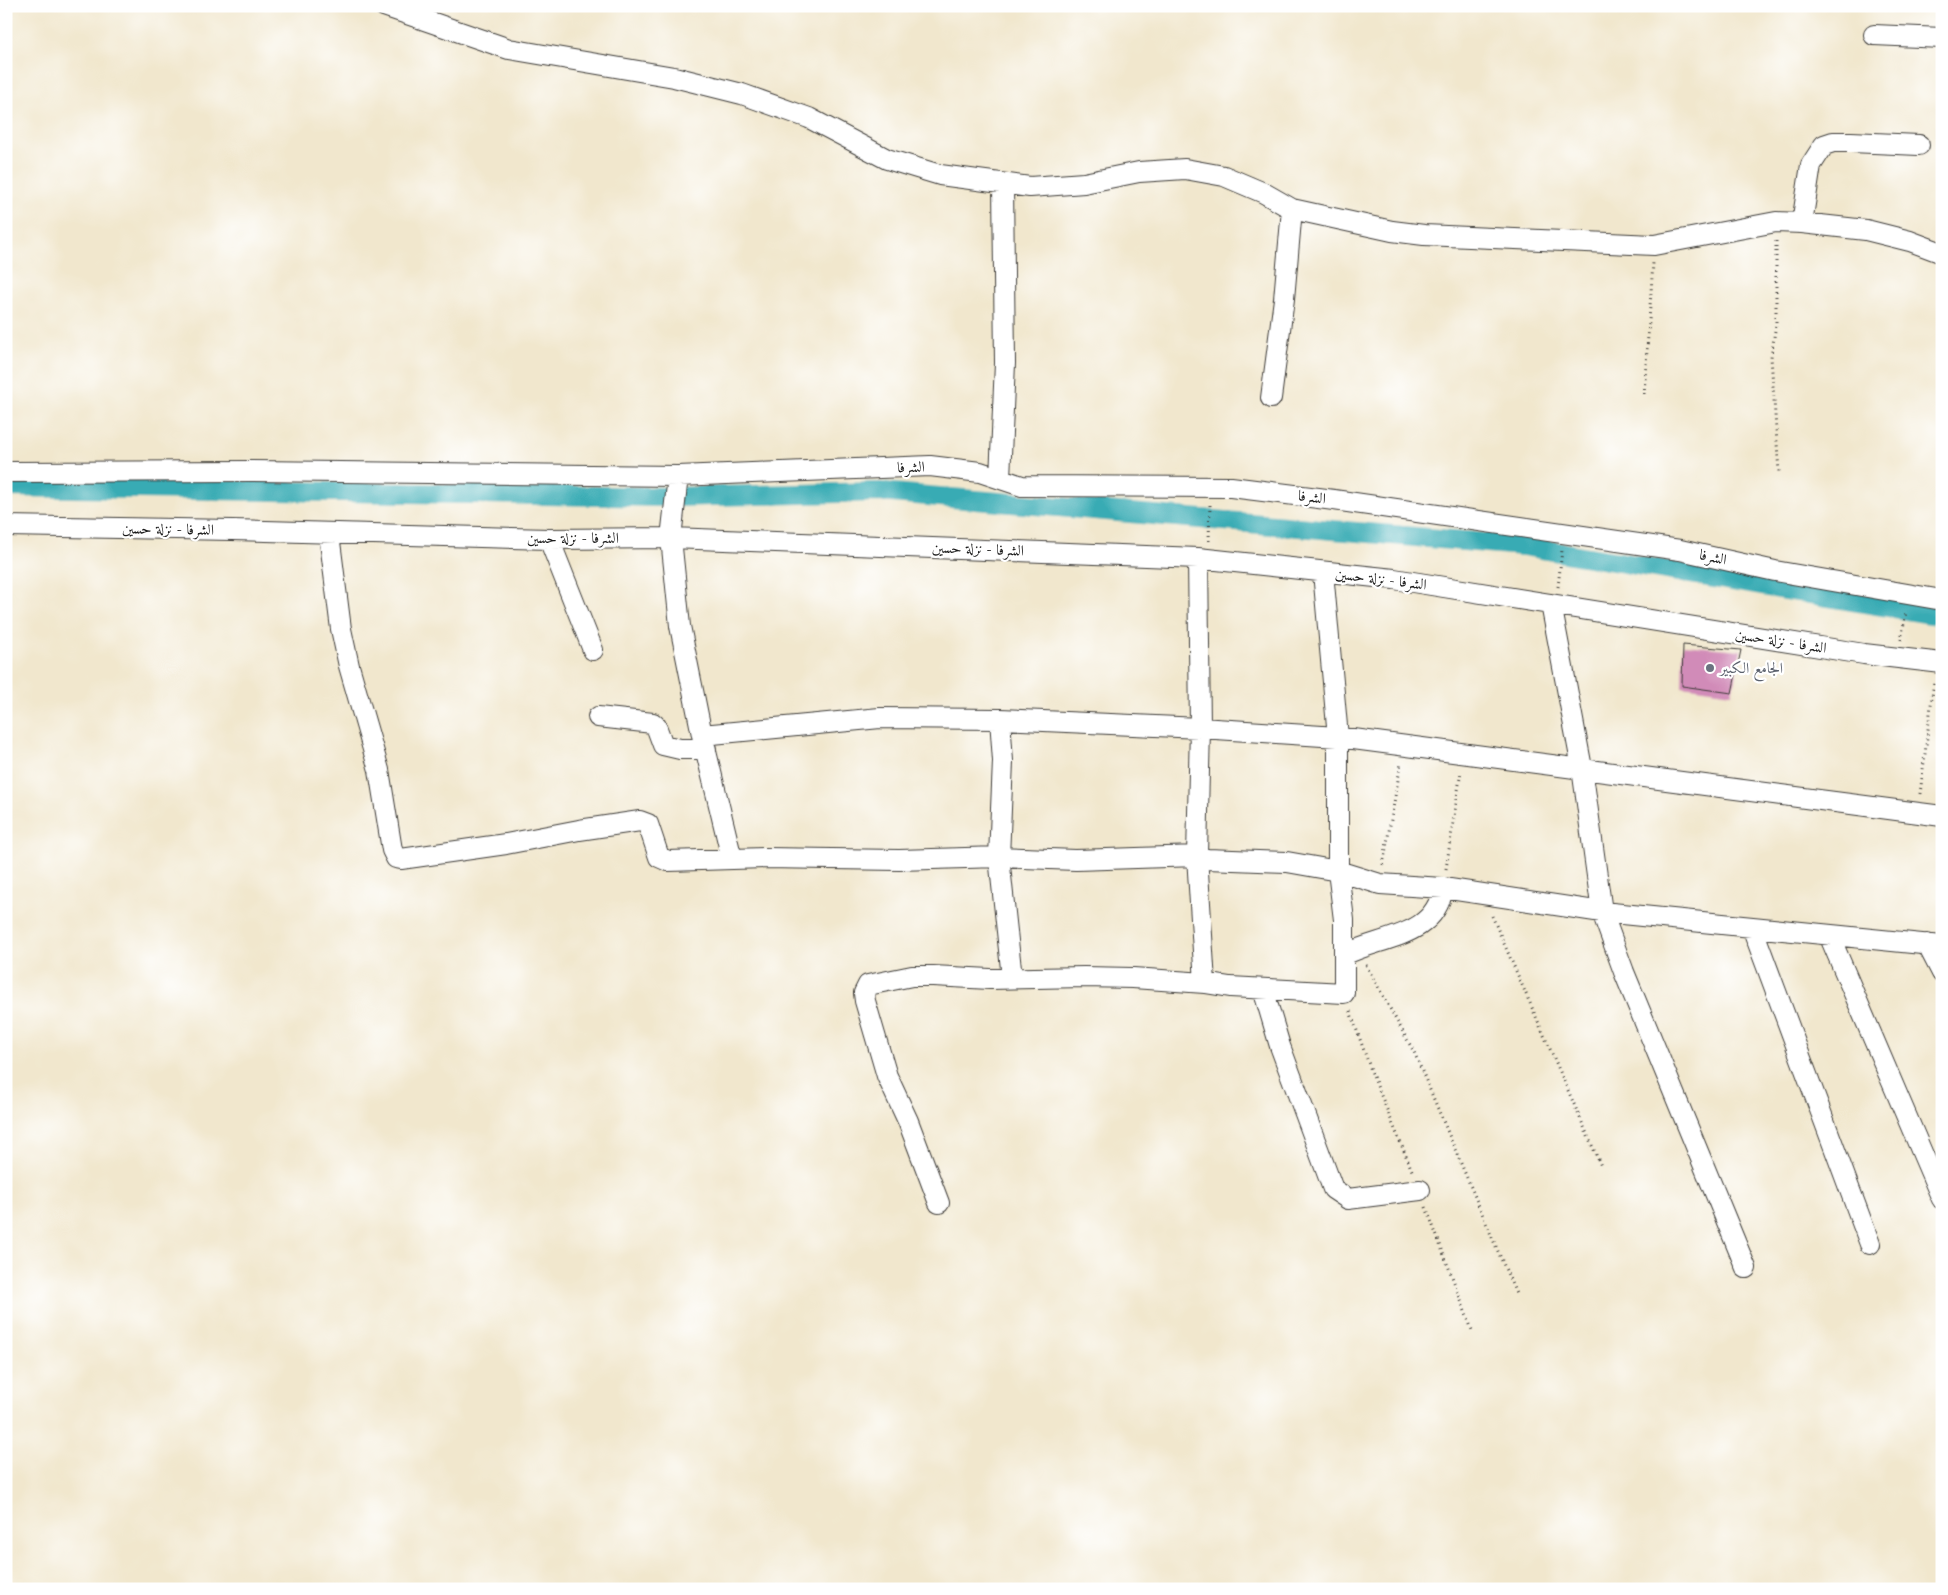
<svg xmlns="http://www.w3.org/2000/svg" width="1948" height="1595" font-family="'Old Standard TT',Amiri,serif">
	<rect width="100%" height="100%" fill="#fff"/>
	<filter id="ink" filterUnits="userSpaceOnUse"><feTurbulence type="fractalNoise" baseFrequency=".02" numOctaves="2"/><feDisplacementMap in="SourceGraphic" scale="10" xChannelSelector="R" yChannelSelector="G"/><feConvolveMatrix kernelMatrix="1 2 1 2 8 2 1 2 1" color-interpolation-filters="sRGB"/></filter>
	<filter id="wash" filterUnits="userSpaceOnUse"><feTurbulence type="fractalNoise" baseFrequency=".0096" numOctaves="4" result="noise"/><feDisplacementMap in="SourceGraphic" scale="20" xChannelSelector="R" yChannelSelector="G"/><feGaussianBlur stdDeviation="1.12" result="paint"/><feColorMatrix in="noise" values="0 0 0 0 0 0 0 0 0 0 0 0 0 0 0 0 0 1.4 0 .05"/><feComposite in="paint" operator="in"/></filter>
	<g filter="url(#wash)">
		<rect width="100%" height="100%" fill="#f1e7cd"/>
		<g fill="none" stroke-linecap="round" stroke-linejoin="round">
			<path stroke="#39abb4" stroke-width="20" d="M6 487 669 497 880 492 1523 546 1942 616"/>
		</g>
		<g id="blocks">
			<path fill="#d18bb8" d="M1683 645 1741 650 1732 693 1682 686Z"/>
		</g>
	</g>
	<g filter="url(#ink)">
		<use href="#blocks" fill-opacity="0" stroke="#3c3a37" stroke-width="1"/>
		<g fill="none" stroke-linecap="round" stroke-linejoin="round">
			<defs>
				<path id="minor" d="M384 6 509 49 674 77 742 94 809 118 887 159 940 175 1030 187 1084 183 1139 172 1185 169 1224 176 1264 193 1292 209 1392 231 1424 235 1654 245 1776 222 1802 223 1866 230 1910 241 1942 253
					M1874 35 1942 38
					M1802 223 1811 165 1824 145 1833 142H1851L1919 145
					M1271 398 1284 299 1292 209
					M6 472 252 471 678 476 930 466 980 472 1022 486 1231 487 1334 500 1680 550 1775 571 1942 600
					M678 476 671 538 680 626 702 735 732 859
					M1000 478 1005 363 1003 184
					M6 526 232 530 549 539 671 538 1198 558 1394 579 1864 654 1942 663
					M329 534 341 629 349 666 379 770 392 850 396 858 401 859 506 844 579 830 640 821 648 824 659 857 668 861 765 858 899 860 999 857 1076 860 1197 856 1207 859 1287 862 1338 871 1380 884 1443 888 1602 912 1942 946
					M549 539 593 650
					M1198 558 1200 728 1197 856 1205 983
					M1551 604 1582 768 1602 912 1624 972 1746 1268
					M598 717 653 723 656 726 663 745 680 749H706
					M1000 719 1003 761 999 857 1012 978
					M702 735 880 718 1000 719 1200 728 1338 737 1942 816
					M1752 927 1870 1244
					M1829 935 1942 1199
					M1927 944 1942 973
					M1344 955C1381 936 1435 938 1443 888
					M1263 989 1280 1046 1333 1189 1348 1199 1420 1190
					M939 1203 908 1121 887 1076 865 1001 864 993 868 985 912 976H933L990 979 1084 977 1133 978 1205 983 1230 987 1344 993V920L1338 871V737L1323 572"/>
			</defs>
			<use href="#minor" stroke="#3c3a37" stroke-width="22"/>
			<path stroke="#3c3a37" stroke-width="3" stroke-dasharray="1 4" stroke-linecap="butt" d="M1776 241V324L1771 357 1779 472
				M1644 394 1653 263
				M1209 541 1210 505
				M1558 587 1562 550
				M1901 640 1906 612
				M1920 794 1934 681
				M1383 865 1401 763
				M1446 869 1461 771
				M1492 916 1601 1166
				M1366 965 1414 1052 1516 1294
				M1350 1011 1373 1076 1413 1173
				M1426 1207 1472 1330"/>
			<use href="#minor" stroke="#fff" stroke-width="20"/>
		</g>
	</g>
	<circle fill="#6b7280" stroke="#fff" stroke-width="2" cx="1710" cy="668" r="5"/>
	<g text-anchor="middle" stroke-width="4.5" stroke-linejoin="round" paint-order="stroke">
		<g font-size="15" fill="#1c1c1c" stroke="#fff">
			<text transform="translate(911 467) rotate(-2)" y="5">الشرفا</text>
			<text transform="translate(1312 497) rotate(7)" y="5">الشرفا</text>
			<text transform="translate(168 529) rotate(1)" y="5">الشرفا - نزلة حسين</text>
			<text x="573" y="543">الشرفا - نزلة حسين</text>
			<text transform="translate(978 549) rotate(2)" y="5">الشرفا - نزلة حسين</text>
			<text transform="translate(1713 557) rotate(12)" y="5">الشرفا</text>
			<text transform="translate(1381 579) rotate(7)" y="5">الشرفا - نزلة حسين</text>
			<text transform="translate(1781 641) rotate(9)" y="5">الشرفا - نزلة حسين</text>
		</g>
		<g font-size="15" fill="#5b616d" stroke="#fff" text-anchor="start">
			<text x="1720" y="673">الجامع الكبير</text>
		</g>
	</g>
	<rect width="1948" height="1595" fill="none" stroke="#fff" stroke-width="25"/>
</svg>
